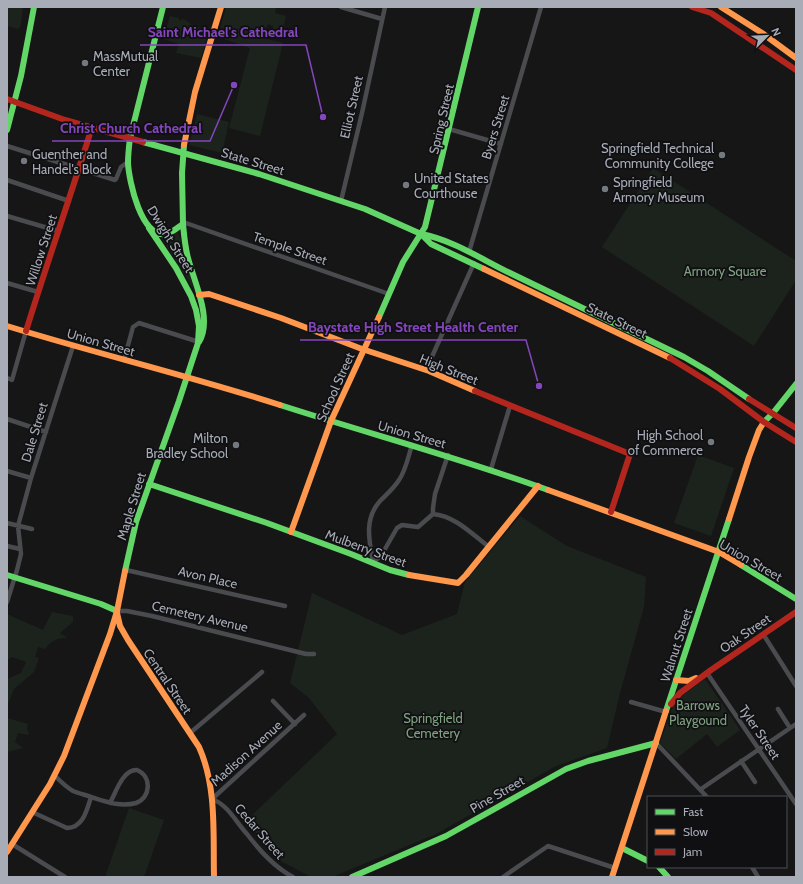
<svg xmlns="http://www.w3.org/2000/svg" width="803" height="884" font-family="Cabin,sans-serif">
	<rect width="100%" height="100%" fill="#161616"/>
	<path fill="#1c231d" d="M7 7H23L21 24 19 29 7 26Z
		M226 7H276L275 13 286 16 282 33 272 31 273 26 268 24 266 29 258 27 256 36 283 43 260 136 229 128 250 48 218 37Z
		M170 16 179 18V20L181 21 182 19 186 20 193 26 209 30 201 58 176 53 179 44 163 39Z
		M197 114 229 122 222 153 189 145Z
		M653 168 796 261V280L754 346 602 247Z
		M177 231H178L194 290 161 237Z
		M698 455 734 468 711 536 674 523Z
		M520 516 567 546 646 577 644 607 620 693 607 748 556 766 436 834 332 877H311L279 860 246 821 337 734 309 698 290 683 312 593 402 635 457 614 465 582Z
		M52 612 73 616V622L60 633 67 638C57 638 52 640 45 649L38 647 35 657 39 658 34 672 14 689 7 706V679L21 673 26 662 12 657 7 660V614L43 630Z
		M705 679 740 730 717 747 707 734 676 759 660 743 673 706 678 699Z
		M7 718 28 724 27 729 29 733 28 735 18 733 15 742 23 748 7 752Z
		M129 808 164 820 144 877H105Z"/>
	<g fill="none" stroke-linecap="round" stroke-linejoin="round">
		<path stroke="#4a4b4f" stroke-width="4.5" d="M341 7 382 19
			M449 129 501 144
			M7 146 115 180 116 179 121 167 128 162
			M7 180 69 201
			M341 201 362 113 385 7
			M7 216 58 231
			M183 222 389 294
			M469 252 541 7
			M7 283 38 292
			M124 360 133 327 139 323 199 342
			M426 370 474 263
			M7 378 12 380 26 331
			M7 419 46 432
			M491 469 510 406
			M7 471 31 478
			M433 514V508L435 494 448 455
			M7 523 32 529
			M7 546 20 549
			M373 562 381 556 397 528 402 525 418 527 433 514C455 516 472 534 489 547
			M373 562C369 540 364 519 380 501 387 494 394 488 399 480 406 470 408 457 412 445
			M126 570 285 606
			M7 602 17 570 21 554 18 526 31 478 73 346
			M117 611H127L152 616 306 654H314
			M763 634 796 686
			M707 673 796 804
			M273 701 295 724
			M631 702 666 712
			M778 709 790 728
			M190 733 262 672
			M656 743 707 797
			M741 761 755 782
			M54 775C60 781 66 787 73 791 80 794 87 795 94 798 107 802 121 807 136 803 151 798 152 776 137 770 123 769 116 792 110 803
			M701 789 796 724
			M32 812 67 828C83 828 87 810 91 797
			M12 844 65 877
			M752 867 758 877
			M293 877C274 867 260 851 247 834 236 822 228 805 212 799L304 715
			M503 877 548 846 615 868"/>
		<path stroke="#63d668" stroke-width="6" d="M163 7 130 138C129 146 128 155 128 163 129 181 141 239 167 234 173 232 178 227 183 224L182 173 184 145
			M7 130 21 76 34 7
			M143 142 259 174 365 209 421 234 431 244 484 269
			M183 224C184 235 185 247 188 258 194 282 213 319 199 342
			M421 234C453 240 481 259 510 273 568 301 626 329 684 357L708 371 749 399
			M379 317 403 262 425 227 478 7
			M280 405C370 434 460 458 548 490
			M764 422 773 413 796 384
			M149 484 267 523 351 554 390 570 409 575
			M741 565 796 599
			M125 571 136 522 179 401 198 343 199 326 196 310 191 296 176 268 149 228
			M7 575 101 604 117 611
			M666 711 729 519
			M622 848 648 861
			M659 867 668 877
			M352 877 446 836 566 769 588 761 656 743"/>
		<path stroke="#ff974d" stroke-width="6" d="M721 7 762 33 796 58
			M184 145 195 92 221 7
			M484 269 670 358
			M199 295 209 294 281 318 362 349 429 371 475 391
			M7 326C98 354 190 376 280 405
			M548 490 719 552 741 565
			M729 519 749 457 759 430 764 422
			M291 532 331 421 379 317
			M409 575 458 583 466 575 538 486
			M117 613 120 626 128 640 199 747C217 787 213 834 214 877
			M676 680 689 681 696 678
			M7 852 50 784 64 756 110 634 117 611 125 571
			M612 877 666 711"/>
		<path stroke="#b3261e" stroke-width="6" d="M692 7 711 13 796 70
			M7 99 65 120 143 142
			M26 331C47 263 71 195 92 127
			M670 358 720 389 764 422 796 442
			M475 391 630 454 611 512
			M749 399 796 428
			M671 704 680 693 711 670 796 612"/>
	</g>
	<g fill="#74787f" stroke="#101012" stroke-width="1.5">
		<circle cx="85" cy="63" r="4"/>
		<circle cx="722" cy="155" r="4"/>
		<circle cx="24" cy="161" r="4"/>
		<circle cx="406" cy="185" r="4"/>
		<circle cx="605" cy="189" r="4"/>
		<circle cx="711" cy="442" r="4"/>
		<circle cx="236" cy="445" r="4"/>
	</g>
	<g text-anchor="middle" stroke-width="3.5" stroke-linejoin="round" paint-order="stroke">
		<g font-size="13" fill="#a7acb7" stroke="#101012" text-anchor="start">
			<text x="93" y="61">MassMutual<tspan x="93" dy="15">Center</tspan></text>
			<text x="714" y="153" text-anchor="end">Springfield Technical<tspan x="714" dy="15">Community College</tspan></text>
			<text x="32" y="159">Guenther and<tspan x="32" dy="15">Handel's Block</tspan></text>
			<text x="414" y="183">United States<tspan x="414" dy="15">Courthouse</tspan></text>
			<text x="613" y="187">Springfield<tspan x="613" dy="15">Armory Museum</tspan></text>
			<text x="703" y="440" text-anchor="end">High School<tspan x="703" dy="15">of Commerce</tspan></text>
			<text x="228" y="443" text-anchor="end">Milton<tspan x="228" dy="15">Bradley School</tspan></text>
		</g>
		<g font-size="13" fill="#a7acb7" stroke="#101012">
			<text transform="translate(351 107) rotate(-77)" y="5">Elliot Street</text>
			<text transform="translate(441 119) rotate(-77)" y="5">Spring Street</text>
			<text transform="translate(495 127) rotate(-73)" y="5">Byers Street</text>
			<text transform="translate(253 161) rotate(17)" y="5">State Street</text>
			<text transform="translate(171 239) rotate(58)" y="5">Dwight Street</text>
			<text transform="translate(290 248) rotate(19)" y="5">Temple Street</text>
			<text transform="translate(41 250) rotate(-72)" y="5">Willow Street</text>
			<text transform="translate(617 320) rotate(26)" y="5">State Street</text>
			<text transform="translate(101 342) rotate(16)" y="5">Union Street</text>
			<text transform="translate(449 369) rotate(22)" y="5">High Street</text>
			<text transform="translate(335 387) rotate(-66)" y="5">School Street</text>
			<text transform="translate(34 432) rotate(-73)" y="5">Dale Street</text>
			<text transform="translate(412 434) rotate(16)" y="5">Union Street</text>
			<text transform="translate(131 506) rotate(-73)" y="5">Maple Street</text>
			<text transform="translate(366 548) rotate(20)" y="5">Mulberry Street</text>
			<text transform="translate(751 560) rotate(30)" y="5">Union Street</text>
			<text transform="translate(208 577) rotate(13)" y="5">Avon Place</text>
			<text transform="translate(200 616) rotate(13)" y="5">Cemetery Avenue</text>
			<text transform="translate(745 633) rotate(-34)" y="5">Oak Street</text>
			<text transform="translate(676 645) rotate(-72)" y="5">Walnut Street</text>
			<text transform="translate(168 681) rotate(56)" y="5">Central Street</text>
			<text transform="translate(760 732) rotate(56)" y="5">Tyler Street</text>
			<text transform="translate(246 753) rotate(-42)" y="5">Madison Avenue</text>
			<text transform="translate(497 794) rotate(-30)" y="5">Pine Street</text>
			<text transform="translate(260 831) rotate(49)" y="5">Cedar Street</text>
		</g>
		<g font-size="13" fill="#7ea281" stroke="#101012">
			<text x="725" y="276">Armory Square</text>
			<text x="698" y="710">Barrows<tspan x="698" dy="15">Playgound</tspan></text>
			<text x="433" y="723">Springfield<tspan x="433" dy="15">Cemetery</tspan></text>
		</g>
	</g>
	<path fill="none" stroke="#8446bd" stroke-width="1.5" d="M323 117L306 45H140M234 85L210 141H52M539 386L526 340H300"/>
	<g fill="#8446bd" stroke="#101012" stroke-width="1.5">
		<circle cx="323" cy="117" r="4"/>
		<circle cx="234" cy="85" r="4"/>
		<circle cx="539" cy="386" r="4"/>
	</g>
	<g font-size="14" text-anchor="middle" font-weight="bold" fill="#8446bd" stroke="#101012" stroke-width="3.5" stroke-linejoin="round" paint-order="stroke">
		<text x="223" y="37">Saint Michael's Cathedral</text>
		<text x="131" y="133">Christ Church Cathedral</text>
		<text x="413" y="332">Baystate High Street Health Center</text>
	</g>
	<rect width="803" height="884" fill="none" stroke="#a7acb7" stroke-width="16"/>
	<rect x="647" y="796" width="140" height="72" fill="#101012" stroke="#4c4e54"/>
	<rect x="655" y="809" width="20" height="6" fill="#63d668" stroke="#4c4e54"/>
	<text x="683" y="816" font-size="12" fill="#a7acb7">Fast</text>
	<rect x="655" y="829" width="20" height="6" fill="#ff974d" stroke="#4c4e54"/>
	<text x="683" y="836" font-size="12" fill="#a7acb7">Slow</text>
	<rect x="655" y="849" width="20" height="6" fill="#b3261e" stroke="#4c4e54"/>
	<text x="683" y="856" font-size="12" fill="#a7acb7">Jam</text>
	<g transform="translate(767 36) rotate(66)" stroke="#101012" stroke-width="3" paint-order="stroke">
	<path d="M0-3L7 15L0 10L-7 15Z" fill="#a7acb7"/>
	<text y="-6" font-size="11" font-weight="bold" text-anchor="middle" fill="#a7acb7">N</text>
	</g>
</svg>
